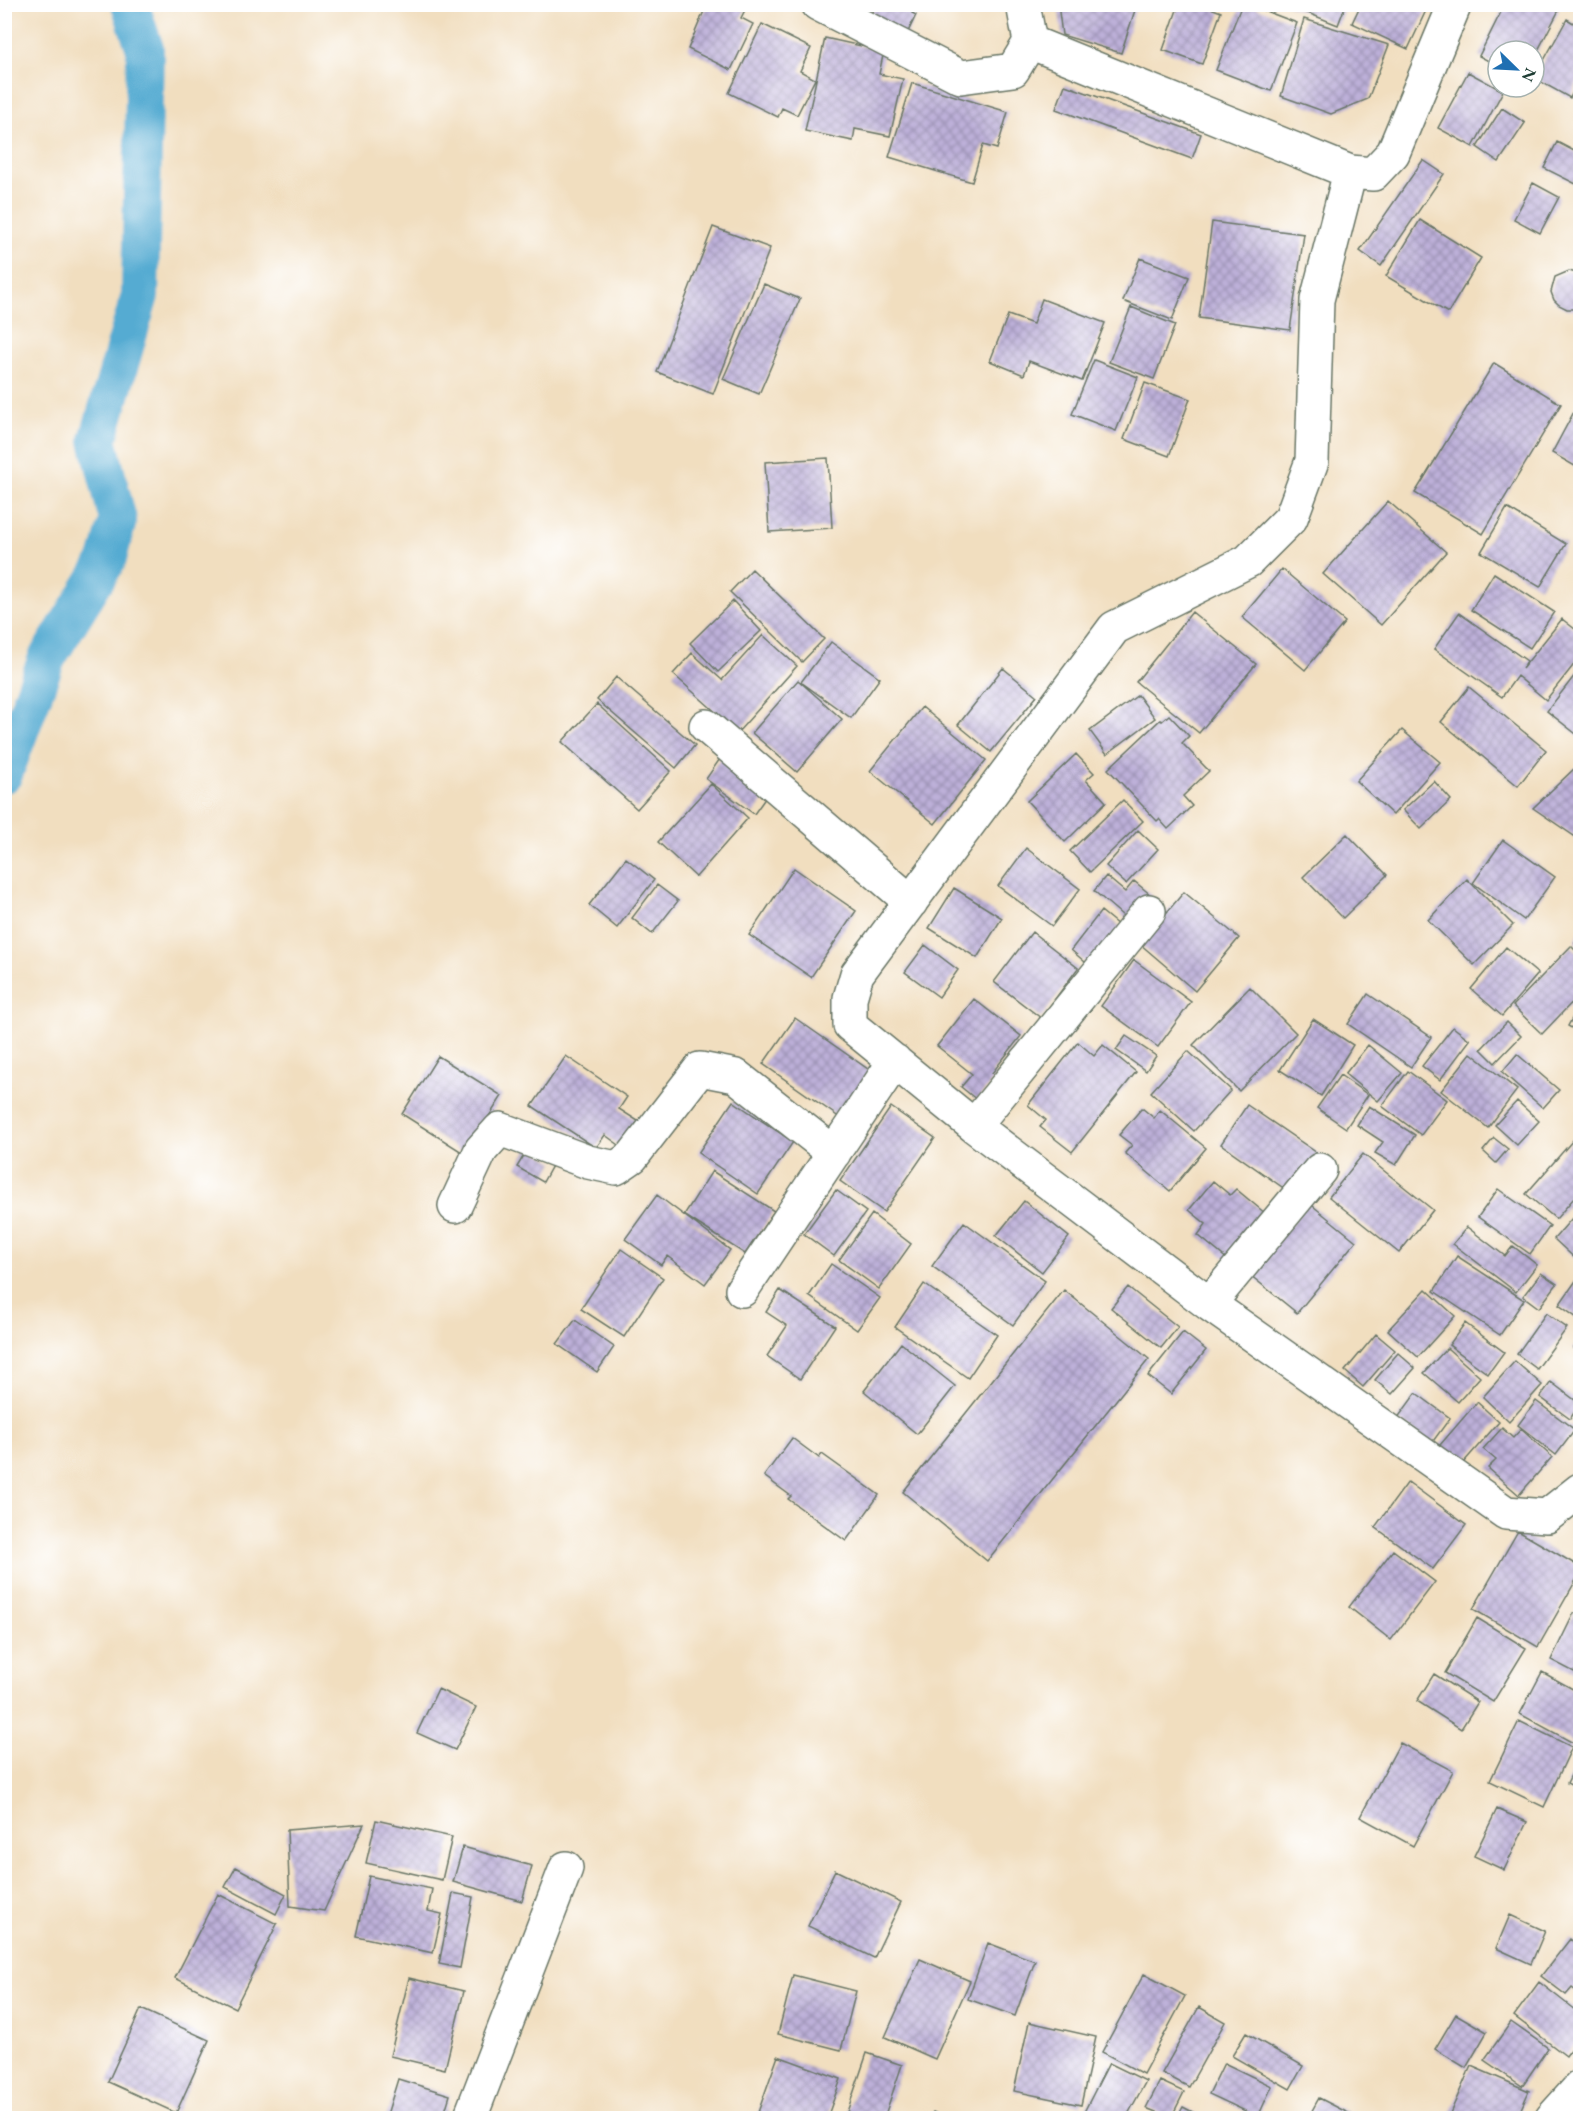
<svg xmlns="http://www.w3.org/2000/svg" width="1585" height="2123" font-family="'EB Garamond',serif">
	<defs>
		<pattern id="building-cross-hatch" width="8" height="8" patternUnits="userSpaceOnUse" patternTransform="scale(1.5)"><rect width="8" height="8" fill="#bdb0d9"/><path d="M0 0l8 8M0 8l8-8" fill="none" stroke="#9990b1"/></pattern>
	</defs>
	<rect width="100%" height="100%" fill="#fff"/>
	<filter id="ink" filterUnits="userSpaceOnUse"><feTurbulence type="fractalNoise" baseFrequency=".0167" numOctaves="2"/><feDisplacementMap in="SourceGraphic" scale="12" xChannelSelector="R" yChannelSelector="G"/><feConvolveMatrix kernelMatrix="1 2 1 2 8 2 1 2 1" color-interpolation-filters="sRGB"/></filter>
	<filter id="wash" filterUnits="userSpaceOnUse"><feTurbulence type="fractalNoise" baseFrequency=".008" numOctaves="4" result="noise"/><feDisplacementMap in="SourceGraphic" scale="24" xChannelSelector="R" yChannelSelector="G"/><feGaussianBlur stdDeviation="1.35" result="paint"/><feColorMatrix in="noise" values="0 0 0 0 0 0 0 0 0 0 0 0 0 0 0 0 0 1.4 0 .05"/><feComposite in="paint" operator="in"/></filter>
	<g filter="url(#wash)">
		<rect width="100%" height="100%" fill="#f1debf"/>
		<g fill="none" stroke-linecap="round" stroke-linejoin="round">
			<path stroke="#55abd2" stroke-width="38" d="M4 774 47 658 107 561 118 520 98 440 140 295 145 49 130 4"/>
		</g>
		<g id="blocks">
			<path fill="url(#building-cross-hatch)" d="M707 4H748L741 18 753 24 731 70 688 49Z
				M843 4H869L865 13Z
				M876 4H919L912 13 916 15 906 36 869 19Z
				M1058 4H1137L1121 53 1062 35Z
				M1179 4H1200L1221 12 1202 64 1163 50Z
				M1242 4H1247L1297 23 1271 91 1216 70Z
				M1285 4H1346L1338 25Z
				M1361 4H1429L1408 49 1352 23Z
				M1505 4H1548L1559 10 1534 58V51H1498V66L1479 56Z
				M1304 19 1389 45 1368 99 1331 114 1281 96Z
				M1567 19 1580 27V78L1570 98 1534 78Z
				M762 24 811 48 800 71 815 79 797 115 782 108 778 117 729 93Z
				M825 38 884 51 879 74 903 79 890 136 855 129 853 141 805 131Z
				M1468 72 1503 91 1473 147 1438 128Z
				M912 83 1008 112 997 149 983 145 972 182 889 157Z
				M1065 85 1201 134 1192 159 1056 109Z
				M1502 108 1525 123 1499 162 1477 147Z
				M1557 142 1580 154V186L1544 168Z
				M1423 160 1444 174 1381 266 1360 251Z
				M1533 183 1559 197 1540 233 1514 219Z
				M1420 220 1481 258 1448 313 1386 276Z
				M1212 222 1304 234 1290 330 1199 318Z
				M713 227 770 248 713 394 657 372Z
				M1580 256V270L1575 267Z
				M1140 258 1189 277 1172 320 1123 301Z
				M1569 271 1580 274V305L1575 309H1567L1559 305 1554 300 1551 292 1555 277Z
				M764 284 800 299 759 394 723 379Z
				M1042 299 1105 323 1082 381 1029 361 1024 375 990 361 1008 315 1033 324Z
				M1131 307 1175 325 1154 379 1109 362Z
				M1094 360 1138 377 1116 431 1072 414Z
				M1494 363 1561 404 1483 534 1415 493Z
				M1145 383 1190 399 1169 456 1124 439Z
				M1576 408 1580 410V469L1552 453Z
				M828 458 832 528 769 532 765 462Z
				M1388 501 1446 552 1381 625 1323 574Z
				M1507 508 1566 544 1540 587 1481 552Z
				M752 569 824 639 802 662 730 592Z
				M1282 569 1345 622 1305 670 1242 617Z
				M1494 573 1554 612 1530 648 1471 610Z
				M733 601 761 631 718 672 690 643Z
				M1192 612 1256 664 1199 733 1136 682Z
				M1459 613 1527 661 1522 669 1562 619 1580 633V657L1546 700 1517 676 1502 697 1434 649Z
				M763 635 797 666 738 732 673 674 692 653 722 680Z
				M831 642 880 678 851 718 801 682Z
				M1003 668 1037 696 991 752 958 725Z
				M1579 670 1580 671V737L1547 711Z
				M616 677 695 745 676 768 597 700Z
				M798 680 842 719 797 772 752 733Z
				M1469 687 1546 750 1518 786 1441 722Z
				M1138 695 1155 718 1107 754 1090 731Z
				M597 704 671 771 637 809 562 742Z
				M922 707 986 760 935 824 870 771Z
				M1169 715 1189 736 1182 743 1209 771 1183 796 1192 806 1168 829 1159 819 1157 821 1108 769 1160 720 1162 721Z
				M1402 730 1440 762 1393 815 1356 781Z
				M724 753 773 787 754 814 706 779Z
				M1076 754 1094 773 1086 780 1106 802 1065 842 1027 801Z
				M1575 768 1580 771V840L1533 808Z
				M1434 781 1451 800 1421 829 1403 810Z
				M711 784 748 818 696 877 658 842Z
				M1123 800 1143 821 1090 872 1070 851Z
				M1138 830 1158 849 1126 884 1106 866Z
				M1347 834 1387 875 1343 918 1303 877Z
				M1503 840 1555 877 1524 920 1473 883Z
				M1026 848 1080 889 1052 926 998 886Z
				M626 858 654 880 617 928 589 905Z
				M794 868 856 911 811 977 749 935Z
				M1106 876 1125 892 1134 881 1151 895 1129 921 1094 891Z
				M1467 879 1513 925 1474 965 1428 920Z
				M657 885 678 901 652 934 632 918Z
				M954 888 1002 918 977 958 929 928Z
				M1184 892 1239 938 1195 991 1140 944Z
				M1101 911 1123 929 1092 968 1071 950Z
				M1580 930V945L1575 943Z
				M1032 932 1078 968 1041 1018 994 982Z
				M925 945 958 970 939 997 905 972Z
				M1571 946 1580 955V994L1542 1034 1513 1006Z
				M1506 947 1538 974 1502 1016 1471 989Z
				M1134 960 1191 1002 1158 1047 1101 1006Z
				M1250 987 1296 1033 1239 1091 1193 1045Z
				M1368 994 1431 1037 1411 1067 1348 1024Z
				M974 999 1021 1036 992 1073 996 1076 977 1100 961 1087 972 1074 937 1046Z
				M1579 1006 1580 1007V1033L1568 1026Z
				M795 1018 875 1074 843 1120 763 1064Z
				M1313 1019 1353 1045 1321 1096 1280 1070Z
				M1507 1022 1521 1036 1495 1063 1481 1049Z
				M1453 1027 1470 1040 1440 1080 1422 1066Z
				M1126 1036 1156 1056 1146 1071 1116 1050Z
				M1078 1042 1094 1056 1103 1045 1136 1072 1072 1152 1040 1127 1046 1120 1028 1105Z
				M1368 1045 1402 1073 1378 1101 1345 1074Z
				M1188 1051 1231 1090 1194 1131 1151 1092Z
				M1471 1053 1517 1090 1488 1128 1441 1091Z
				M1517 1054 1559 1090 1543 1108 1502 1072Z
				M438 1056 502 1096 465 1154 402 1114Z
				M566 1056 627 1097 619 1109 638 1121 622 1147 605 1135 596 1148 532 1106Z
				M1408 1071 1447 1100 1421 1135 1382 1106Z
				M1340 1075 1368 1095 1346 1128 1317 1108Z
				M733 1101 793 1142 758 1194 698 1153Z
				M1517 1101 1539 1121 1517 1145 1495 1125Z
				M1247 1105 1320 1155 1292 1194 1221 1144Z
				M1369 1106 1415 1135 1396 1165 1375 1153 1383 1142 1357 1125Z
				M891 1107 935 1138 884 1212 840 1181Z
				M1142 1108 1154 1118 1160 1110 1206 1148 1170 1191 1125 1153 1132 1145 1119 1135Z
				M1494 1138 1508 1149 1496 1163 1483 1151Z
				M1574 1139 1580 1144V1191L1556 1219 1526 1194Z
				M529 1147 554 1162 543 1182 517 1167Z
				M1363 1154 1433 1210 1399 1253 1329 1197Z
				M712 1171 774 1211 745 1254 684 1215Z
				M1213 1181 1230 1195 1236 1189 1266 1214 1228 1260 1198 1235 1206 1224 1189 1210Z
				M1498 1189 1550 1226 1530 1254 1478 1217Z
				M836 1190 866 1212 834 1256 804 1234Z
				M657 1195 730 1250 705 1284 667 1256 661 1265 625 1239Z
				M1024 1201 1069 1237 1042 1272 996 1236Z
				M1308 1202 1356 1241 1297 1313 1250 1275Z
				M1580 1209V1263L1554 1239Z
				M872 1214 911 1244 879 1289 839 1260Z
				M964 1222 1045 1281 1013 1325 932 1266Z
				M1467 1227 1505 1256 1513 1246 1537 1265 1516 1292 1453 1244Z
				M621 1249 663 1278 624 1337 581 1309Z
				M1457 1256 1524 1300 1500 1335 1434 1291Z
				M831 1264 880 1298 857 1330 809 1296Z
				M1541 1273 1557 1284 1539 1308 1523 1296Z
				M1580 1275V1320L1559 1305Z
				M924 1284 997 1335 968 1378 895 1327Z
				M1128 1287 1178 1327 1161 1348 1111 1308Z
				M1426 1289 1455 1316 1418 1357 1388 1330Z
				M780 1290 835 1326 800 1379 767 1356 787 1326 766 1312Z
				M1064 1290 1149 1359 987 1561 903 1492Z
				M1546 1313 1567 1328 1537 1369 1517 1354Z
				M575 1320 614 1347 597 1372 557 1344Z
				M1465 1323 1504 1352 1488 1374 1449 1345Z
				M1183 1332 1206 1350 1171 1394 1148 1376Z
				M1376 1334 1395 1350 1363 1387 1345 1371Z
				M1580 1339V1353L1573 1348Z
				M901 1343 955 1386 917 1434 864 1391Z
				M1447 1348 1480 1377 1458 1402 1424 1373Z
				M1398 1353 1415 1368 1392 1394 1375 1380Z
				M1515 1361 1542 1385 1509 1422 1483 1397Z
				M1551 1382 1580 1404 1570 1419 1540 1397Z
				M1416 1393 1450 1418 1431 1444 1397 1419Z
				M1536 1401 1575 1430 1556 1455 1518 1425Z
				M1477 1402 1499 1422 1456 1471 1434 1452Z
				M1502 1428 1513 1438 1521 1429 1552 1457 1519 1495 1488 1468 1496 1460 1483 1449Z
				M792 1438 819 1458 822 1454 879 1495 846 1541 788 1499 791 1496 764 1476Z
				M1408 1482 1466 1525 1433 1569 1375 1527Z
				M1518 1531 1580 1567V1573L1538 1647 1473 1609Z
				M1393 1550 1435 1582 1391 1640 1349 1607Z
				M1580 1608V1675L1551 1660 1574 1613 1577 1615Z
				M1477 1618 1526 1648 1493 1702 1445 1673Z
				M1542 1672 1580 1693V1733L1575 1744 1520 1714Z
				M1434 1674 1478 1702 1461 1729 1417 1701Z
				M438 1689 476 1707 455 1750 417 1733Z
				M1519 1721 1572 1747 1544 1807 1490 1781Z
				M1400 1743 1453 1771 1413 1846 1360 1817Z
				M1580 1757V1790L1567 1783Z
				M1497 1809 1527 1822 1504 1870 1474 1856Z
				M376 1820 452 1837 442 1880 366 1863Z
				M364 1824 324 1911 290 1906 287 1830Z
				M463 1847 532 1866 522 1901 453 1882Z
				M236 1867 286 1894 276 1914 225 1887Z
				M835 1870 901 1902 874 1958 808 1926Z
				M369 1876 432 1889 428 1911 442 1914 433 1953 356 1936Z
				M453 1893 473 1897 460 1968 439 1964Z
				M218 1894 277 1924 235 2008 175 1978Z
				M1510 1915 1545 1931 1531 1964 1496 1948Z
				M1570 1939 1580 1947V1994L1572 1988 1566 1995 1541 1976Z
				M988 1943 1035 1961 1015 2016 968 1999Z
				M920 1959 970 1981 935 2059 885 2037Z
				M1144 1974 1185 1996 1143 2074 1102 2052Z
				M793 1975 856 1991 841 2050 778 2034Z
				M409 1978 464 1991 445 2069 390 2056Z
				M1539 1982 1580 2014V2037L1566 2056 1514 2016Z
				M1199 2007 1225 2022 1189 2087 1162 2073Z
				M141 2009 209 2040 176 2113 108 2082Z
				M1456 2014 1487 2032 1466 2068 1435 2049Z
				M1029 2022 1096 2037 1081 2105 1014 2091Z
				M1511 2022 1548 2048 1522 2086 1484 2060Z
				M1246 2033 1303 2066 1290 2089 1232 2056Z
				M867 2053 902 2065 884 2118H845Z
				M778 2056 841 2079 827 2118H756Z
				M1109 2063 1146 2081 1126 2118H1081Z
				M1224 2063 1272 2086 1258 2117 1209 2094Z
				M1471 2066 1529 2091 1517 2118H1448Z
				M398 2079 450 2095 443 2118H386Z
				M1160 2081 1184 2092 1171 2118 1146 2108Z
				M1319 2098 1358 2118H1308Z
				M1183 2107 1204 2118H1177Z
				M933 2112 946 2118H930Z"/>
		</g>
	</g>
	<g filter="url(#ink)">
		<use href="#blocks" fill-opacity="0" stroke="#687565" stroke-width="1.5"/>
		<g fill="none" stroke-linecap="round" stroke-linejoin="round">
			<defs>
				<path id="minor" d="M818 4 961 77 1013 70 1030 42
					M1023 4 1030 42
					M1030 42 1350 172 1373 174 1393 153 1455 4
					M1350 172 1317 300 1312 461 1291 518 1248 561 1114 628 857 974 850 998V1025L974 1126 1209 1304 1506 1513 1547 1516 1580 1490
					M706 726 911 902
					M974 1126 1149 911
					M455 1206 481 1150 500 1129 588 1162 616 1168 632 1157 700 1069 736 1076 834 1153
					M742 1290 895 1061
					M1209 1304 1320 1170
					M470 2118 566 1868
					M1552 2118 1580 2087"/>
			</defs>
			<use href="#minor" stroke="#687565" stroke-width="36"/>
			<use href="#minor" stroke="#fff" stroke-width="33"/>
		</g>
	</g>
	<rect width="1585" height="2123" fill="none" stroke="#fff" stroke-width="24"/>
	<g transform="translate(1516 69) rotate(114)"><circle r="28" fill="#ffffff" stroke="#a5b1ae" stroke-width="1.5"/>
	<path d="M0-4.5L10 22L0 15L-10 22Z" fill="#1f6fb2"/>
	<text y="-9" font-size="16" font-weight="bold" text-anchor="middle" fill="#1f3d34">N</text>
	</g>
</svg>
